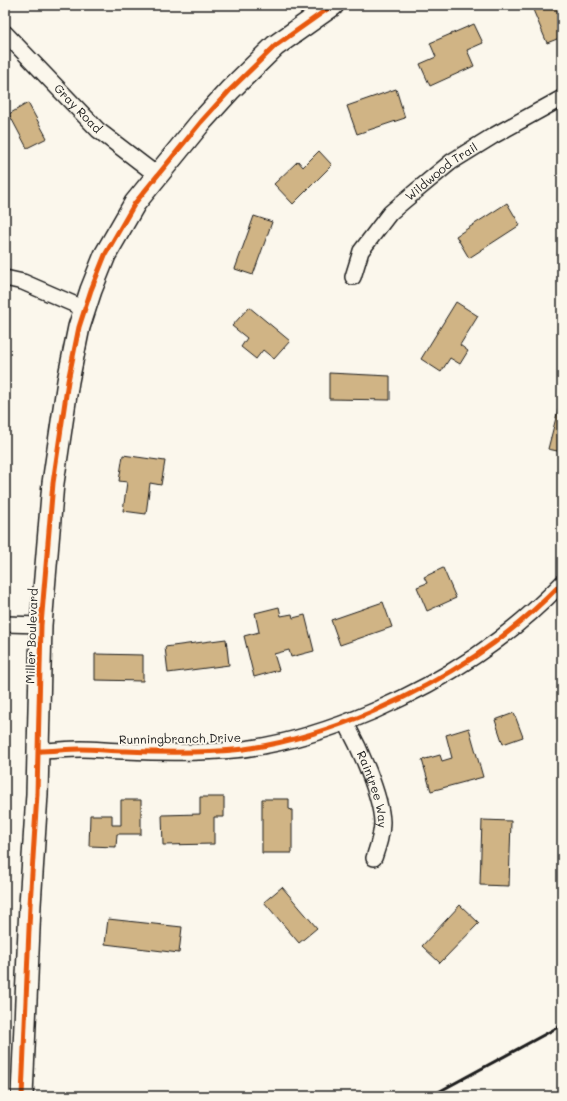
<svg xmlns="http://www.w3.org/2000/svg" width="567" height="1101" font-family="Mali,sans-serif">
	<rect width="100%" height="100%" fill="#fbf7ec"/>
	<filter id="ink" filterUnits="userSpaceOnUse"><feTurbulence type="fractalNoise" baseFrequency=".025" numOctaves="2"/><feDisplacementMap in="SourceGraphic" scale="8" xChannelSelector="R" yChannelSelector="G"/><feConvolveMatrix kernelMatrix="1 2 1 2 8 2 1 2 1" color-interpolation-filters="sRGB"/></filter>
	<g filter="url(#ink)">
		<path fill="#d0b485" stroke="#1c1c1c" d="M531 5H557L562 17V37L547 43Z
			M474 24 483 43 467 50 474 66 430 86 420 64 436 57 430 43Z
			M396 89 405 118 357 134 347 106Z
			M28 103 47 138 27 148 9 114Z
			M319 151 332 165 293 204 274 184 298 161 303 167Z
			M507 203 520 225 469 258 456 236Z
			M254 216 272 222 253 275 235 269Z
			M456 302 478 316 460 345 468 351 460 364 450 358 441 372 421 359Z
			M249 307 290 341 274 359 263 350 256 359 241 347 247 338 232 326Z
			M329 373 390 376V400L329 399Z
			M560 402H562V452L548 449Z
			M123 455 165 461 161 485 150 483 146 514 123 511 127 482 119 481Z
			M443 568 456 598 427 611 417 587 427 583 424 577Z
			M383 602 392 627 340 645 331 620Z
			M279 607 281 616 292 614 293 618 305 615 314 651 291 657 289 650 274 654 279 670 254 677 244 636 259 632 255 613Z
			M226 639 229 665 168 673 165 647Z
			M95 654 143 655V681L95 680Z
			M514 713 523 737 503 744 495 720Z
			M469 728 483 777 431 791 422 760 440 755 442 761 452 758 446 735Z
			M200 797H224V817H214V844L163 845 162 815 200 814Z
			M262 799H289V809L292 810V853H262Z
			M121 800H141V834H117L116 847 89 846 90 815H112V825H121Z
			M482 820 511 821 509 886 480 885Z
			M282 887 317 928 299 943 264 902Z
			M460 905 479 923 440 963 422 946Z
			M108 919 182 927 179 953 105 944Z"/>
		<g fill="none" stroke-linecap="round" stroke-linejoin="round">
			<defs>
				<g id="street">
					<path id="s1" d="M5 33 98 130 158 176"/>
					<path id="s2" d="M353 277 361 251 390 213 404 201 451 162 493 136 562 98"/>
					<path d="M5 278 23 282 85 309"/>
					<path d="M5 624 41 625"/>
					<path id="s3" d="M346 723C359 747 381 795 382 822 382 835 378 846 374 858"/>
					<path d="M38 751C52 751 67 749 81 749 96 749 111 751 126 751 165 753 205 753 244 749 289 743 332 729 374 711 447 679 507 640 562 583"/>
				</g>
				<path id="secondary" d="M22 1096 30 905 37 794 41 625 53 483 68 381 79 327 91 290 105 255 135 203 201 122 230 90 275 46 333 5"/>
			</defs>
			<use href="#street" stroke="#1c1c1c" stroke-width="18"/>
			<use href="#secondary" stroke="#1c1c1c" stroke-width="24"/>
			<use href="#street" stroke="#fbf7ec" stroke-width="15"/>
			<use href="#secondary" stroke="#fbf7ec" stroke-width="21"/>
			<path stroke="#1c1c1c" stroke-width="3" d="M431 1096 562 1025"/>
			<defs>
				<path id="cycleway" d="M38 751C52 751 67 749 81 749 96 749 111 751 126 751 165 753 205 753 244 749 289 743 332 729 374 711 447 679 507 640 562 583
					M22 1096 30 905 37 794 41 625 53 483 68 381 79 327 91 290 105 255 135 203 201 122 230 90 275 46 333 5"/>
			</defs>
			<use href="#cycleway" stroke="#fbf7ec" stroke-width="8"/>
			<use href="#cycleway" stroke="#e8590c" stroke-width="5"/>
		</g>
	</g>
	<g text-anchor="middle" stroke-width="4" stroke-linejoin="round" paint-order="stroke">
		<g font-size="12" fill="#1c1c1c" stroke="#fbf7ec">
			<text dy="4" stroke="none"><textPath href="#s1" startOffset="105">Gray Road</textPath></text>
			<text dy="4" stroke="none"><textPath href="#s2" startOffset="141">Wildwood Trail</textPath></text>
			<text transform="translate(32 636) rotate(-88)" y="4">Miller Boulevard</text>
			<text transform="translate(180 739) rotate(-1)" y="4">Runningbranch Drive</text>
			<text dy="4" stroke="none"><textPath href="#s3" startOffset="72">Raintree Way</textPath></text>
		</g>
	</g>
	<rect width="567" height="1101" fill="none" stroke="#fbf7ec" stroke-width="20"/>
	<rect x="10" y="10" width="547" height="1081" fill="none" stroke="#1c1c1c" stroke-width="1.5" filter="url(#ink)"/>
</svg>
